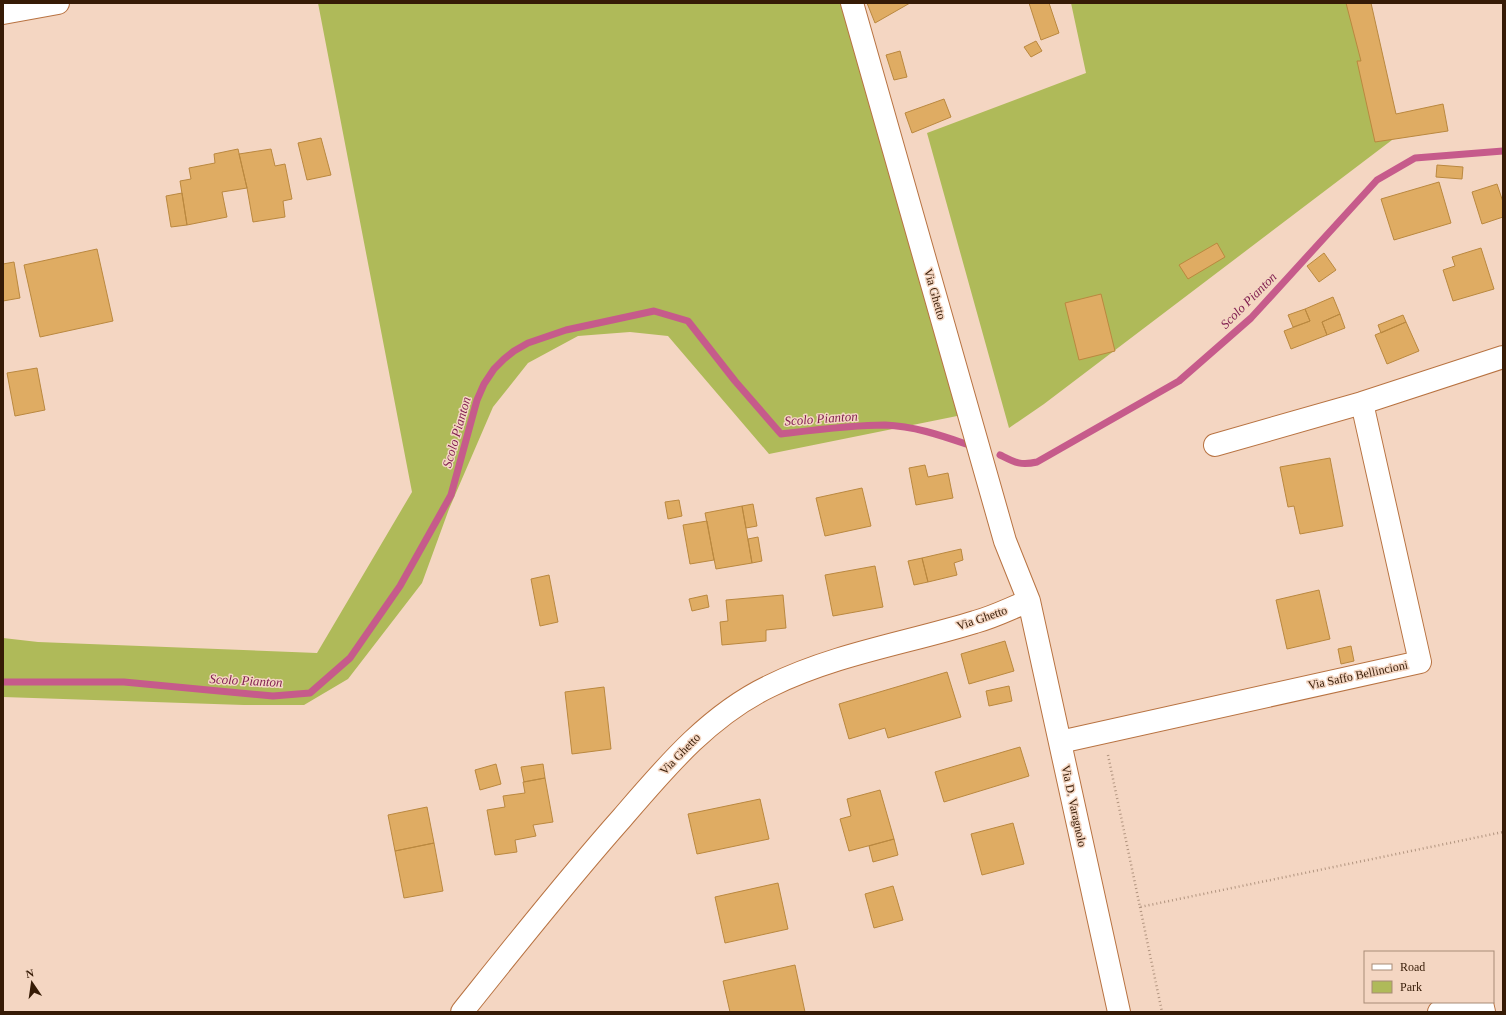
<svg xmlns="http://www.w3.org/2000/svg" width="1506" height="1015" font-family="'Times New Roman',serif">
	<rect width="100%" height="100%" fill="#f4d6c2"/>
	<path fill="#afba59" d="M318 3H852L967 414 769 454 668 336 630 332 578 336 528 363 493 407 449 509 422 583 348 679 304 705H244L3 697V638L38 642 317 653 412 492Z
		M1071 3H1347L1392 140 1044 404 1009 428 927 133 1086 73Z"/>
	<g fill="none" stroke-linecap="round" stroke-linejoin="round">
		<path stroke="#c65b8b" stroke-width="7" d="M1000 455C1014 462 1020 466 1037 462L1179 381 1251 318 1377 180 1415 158 1503 151
			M3 682H124L273 696 310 693 350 658 400 586 451 495 477 400 484 384 494 369 504 359 514 351 528 343 566 330 654 311 688 321 735 381 781 434C814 430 852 425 885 425 913 426 940 435 966 444"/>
	</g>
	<path fill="#dfac63" stroke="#ba883f" d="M867 3H910L875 23Z
		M1029 3H1049L1059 33 1041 40Z
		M1346 3H1371L1396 114 1443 104 1448 131 1375 142 1357 61H1361Z
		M1036 41 1042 51 1031 57 1024 47Z
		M900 51 907 77 894 80 886 55Z
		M944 99 951 117 912 133 905 113Z
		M321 138 331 175 307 180 298 143Z
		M238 149 247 188 222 192 227 217 187 225 180 181 191 179 189 168 215 163 214 154Z
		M271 149 275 166 285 164 292 199 283 201 285 217 253 222 247 188 239 154Z
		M1437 165 1463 167 1462 179 1436 177Z
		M1439 182 1451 223 1394 240 1381 199Z
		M1497 184 1503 202V217L1482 224 1472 192Z
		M182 193 187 225 171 227 166 196Z
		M1217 243 1225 257 1188 279 1179 265Z
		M1481 248 1494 289 1453 301 1443 270 1455 266 1452 257Z
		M97 249 113 321 40 337 24 265Z
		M1324 253 1336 270 1319 282 1307 266Z
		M14 262 20 298 3 301V264Z
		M1101 294 1115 351 1079 360 1065 303Z
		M1333 297 1340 314 1322 322 1327 335 1291 349 1284 331 1310 321 1305 309Z
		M1305 309 1310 321 1293 327 1288 315Z
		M1340 314 1345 328 1327 335 1322 322Z
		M1403 315 1406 322 1381 333 1378 325Z
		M1406 322 1419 351 1387 364 1375 335Z
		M37 368 45 410 15 416 7 373Z
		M1330 458 1343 526 1300 534 1294 506 1288 507 1280 467Z
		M925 465 928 477 948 473 953 498 916 505 909 468Z
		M862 488 871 526 825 536 816 498Z
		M679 500 682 516 668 519 665 502Z
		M753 504 757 526 746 528 742 506Z
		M742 506 752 563 716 569 705 513Z
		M707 521 714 560 690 564 683 525Z
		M758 537 762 561 752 563 748 539Z
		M961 549 963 560 954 563 957 575 928 582 922 558Z
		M922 558 928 582 914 585 908 561Z
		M875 566 883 607 833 616 825 575Z
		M549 575 558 622 540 626 531 579Z
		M1319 590 1330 639 1287 649 1276 600Z
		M707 595 709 607 692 611 689 599Z
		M783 595 786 628 766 630V641L722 645 720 622 728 621 726 600Z
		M1005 641 1014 671 969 684 961 654Z
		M1351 646 1354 661 1341 664 1338 649Z
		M947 672 961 717 888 738 885 728 849 739 839 704Z
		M1009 686 1012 701 989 706 986 691Z
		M604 687 611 749 572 754 565 692Z
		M1020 747 1029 776 944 802 935 772Z
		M496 764 501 784 480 790 475 770Z
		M543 764 545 778 524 782 521 767Z
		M545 778 553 822 533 825 536 836 515 840 517 852 495 855 487 810 505 807 503 796 525 793 523 782Z
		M880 790 894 839 849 851 840 819 851 816 847 799Z
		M760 799 769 839 697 854 688 814Z
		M427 807 434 843 395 851 388 815Z
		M1013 823 1024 864 982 875 971 834Z
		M894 839 898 855 873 862 869 846Z
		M434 843 443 891 404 898 395 851Z
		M778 883 788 929 725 943 715 897Z
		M893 886 903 920 874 928 865 894Z
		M795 965 805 1012H730L723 981Z"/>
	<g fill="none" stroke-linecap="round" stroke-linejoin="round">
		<defs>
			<path id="street" d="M3 13 58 3
				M1215 445 1362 403
				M1029 601 1119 1012
				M1060 742 1420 662 1362 403 1503 357
				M462 1012C514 947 566 881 622 818 665 768 709 715 770 686 835 654 907 643 975 622 994 617 1011 608 1029 601L1005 541 852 3
				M1439 1012 1482 1003 1484 1012"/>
		</defs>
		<use href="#street" stroke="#b87342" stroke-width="24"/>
		<path stroke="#b1947f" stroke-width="2.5" stroke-dasharray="1 3" stroke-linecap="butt" d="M1108 755 1140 907 1503 832
			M1140 907 1162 1012"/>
		<use href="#street" stroke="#fff" stroke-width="22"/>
	</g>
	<g text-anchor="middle" stroke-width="3" stroke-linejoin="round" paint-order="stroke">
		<g font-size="12" fill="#361b06" stroke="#f4d6c2">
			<text transform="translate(935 294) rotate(74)" y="4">Via Ghetto</text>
			<text transform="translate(982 618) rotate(-19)" y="4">Via Ghetto</text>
			<text transform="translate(1358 675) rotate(-12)" y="4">Via Saffo Bellincioni</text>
			<text transform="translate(680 754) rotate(-46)" y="4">Via Ghetto</text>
			<text transform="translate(1074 806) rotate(78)" y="4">Via D. Varagnolo</text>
		</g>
		<g font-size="13" font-style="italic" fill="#7f1c4e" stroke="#f4d6c2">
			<text transform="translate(1248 300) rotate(-45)" y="5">Scolo Pianton</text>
			<text transform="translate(821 418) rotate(-4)" y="5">Scolo Pianton</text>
			<text transform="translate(456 432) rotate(-74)" y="5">Scolo Pianton</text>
			<text transform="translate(246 680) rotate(3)" y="5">Scolo Pianton</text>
		</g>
	</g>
	<rect width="1506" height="1015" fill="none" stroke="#361b06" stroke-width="8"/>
	<rect x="1364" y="951" width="130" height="52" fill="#f4d6c2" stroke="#a88b77"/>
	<rect x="1372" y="964" width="20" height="6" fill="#ffffff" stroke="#a88b77"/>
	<text x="1400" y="971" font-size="12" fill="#361b06">Road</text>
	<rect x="1372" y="981" width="20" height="12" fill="#afba59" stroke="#a88b77"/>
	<text x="1400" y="991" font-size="12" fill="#361b06">Park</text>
	<g transform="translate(32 983) rotate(347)" stroke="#f4d6c2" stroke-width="3" paint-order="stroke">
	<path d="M0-3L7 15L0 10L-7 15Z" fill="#361b06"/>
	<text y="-6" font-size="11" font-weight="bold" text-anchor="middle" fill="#361b06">N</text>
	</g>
</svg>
